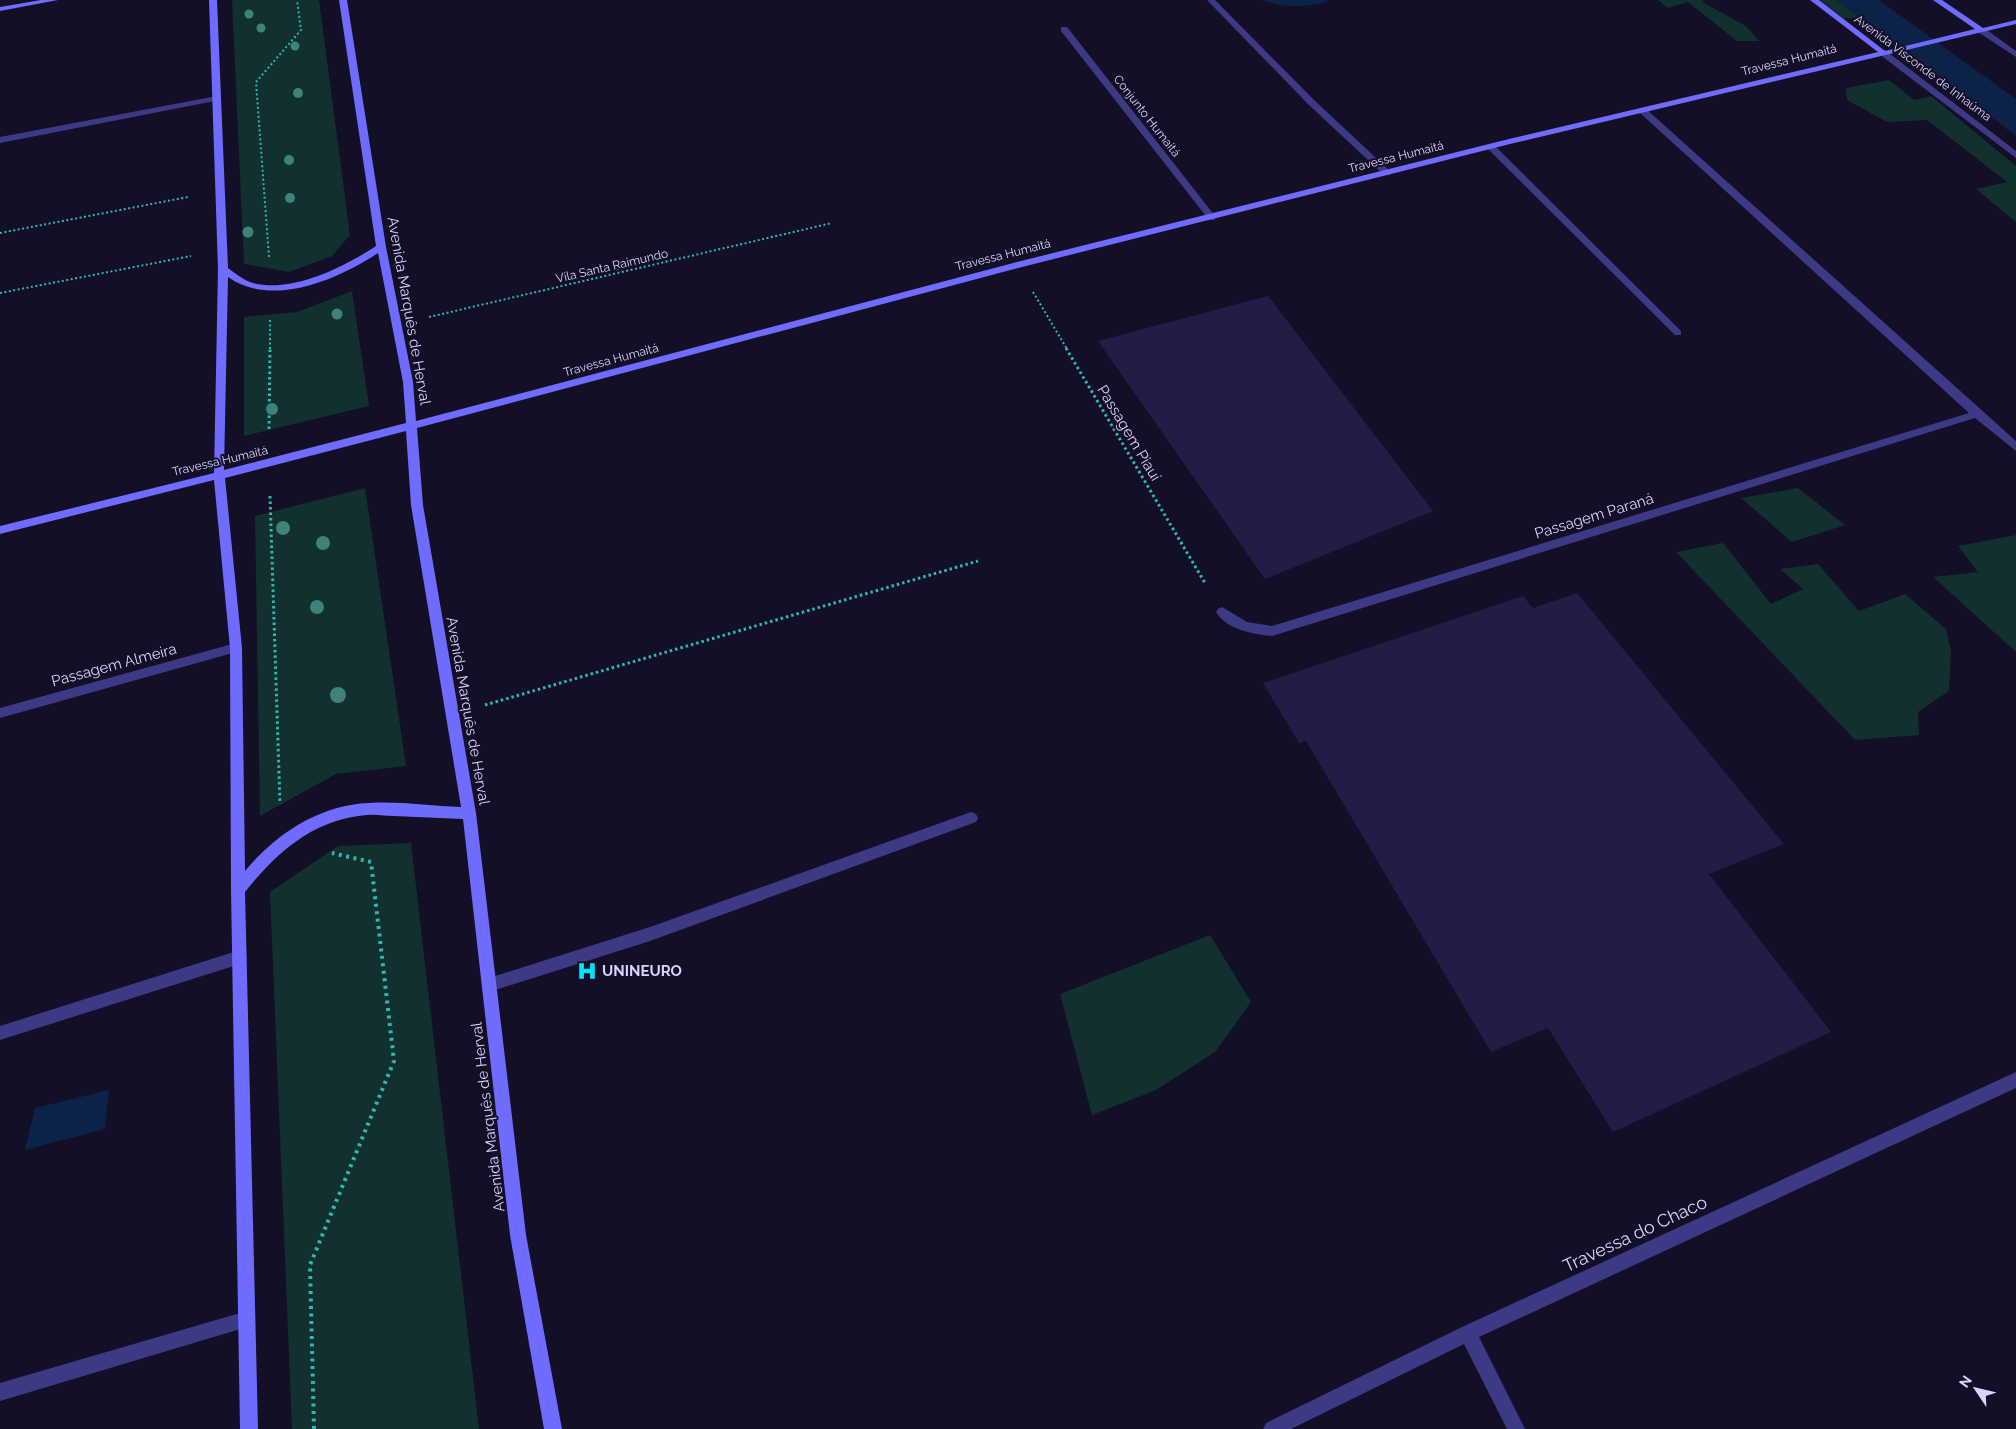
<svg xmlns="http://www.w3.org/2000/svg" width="2016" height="1429" font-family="Raleway,sans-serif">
	<rect width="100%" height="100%" fill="#130f26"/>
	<path fill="#12302f" d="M232 0H319L350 235 332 256 289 272 244 264Z
		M1658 0H1705L1702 2 1746 26 1759 41H1737L1688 2 1668 8Z
		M1820 0H1837L1860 18H1843Z
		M1889 80 1914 100 1931 96 2016 166V222L1976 189 2007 182 1927 120 1887 122 1847 100 1846 88Z
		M352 291 369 406 244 436V317L297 312Z
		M365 488 406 766 336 774 260 816 255 516Z
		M1798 488 1845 525 1792 542 1741 498Z
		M2016 535V652L1933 577 1978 572 1958 546Z
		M1723 543 1771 604 1803 589 1780 569 1818 564 1859 611 1905 594 1946 629 1951 652 1949 691 1918 712 1919 735 1855 740 1676 552Z
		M411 843 479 1429H292L270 892 338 846Z
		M1210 935 1251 1002 1215 1052 1156 1090 1092 1115 1060 994Z"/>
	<path fill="#0c2248" d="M1262 0H1326L1328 2C1304 7 1285 9 1262 0Z
		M1837 0H1879L2016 99V136Z
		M109 1090 105 1129 25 1150 35 1108Z"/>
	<path fill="#241b47" d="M1268 296 1433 511 1265 579 1098 341Z
		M1577 593 1784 844 1709 874 1831 1032 1613 1132 1548 1028 1491 1052 1306 741 1299 743 1263 683 1523 596 1533 608Z"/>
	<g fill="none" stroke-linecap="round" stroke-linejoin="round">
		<path stroke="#2fb8b0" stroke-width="2" stroke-dasharray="2 2.5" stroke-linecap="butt" d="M0 233 188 197
			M269 257 256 82 301 30 297 0
			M1033 292 1067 349
			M0 293 191 256
			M429 317 832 223
			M270 349V318"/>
		<path stroke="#2fb8b0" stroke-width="3" stroke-dasharray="2.5 3" stroke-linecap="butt" d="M1066 348 1205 583
			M269 429 270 348
			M270 496 280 804
			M485 705 978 561"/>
		<path stroke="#2fb8b0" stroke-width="4" stroke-dasharray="3 4.5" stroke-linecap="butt" d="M314 1429 310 1265 394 1061 371 862 332 853"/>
		<path fill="#3d3a85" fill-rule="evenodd" d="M1207 0H1215L1314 100 1390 171V175H1384L1308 104Z
			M1488 145H1494L1681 331V335H1675L1488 149Z
			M971 812 976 814 978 818 976 822 650 941 489 992 484 990 482 985 484 980 489 978 650 927Z
			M240 950 245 952 247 957 245 962 240 964 0 1040V1026Z
			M247 1311 253 1313 255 1319 253 1325 247 1327 0 1401V1383Z"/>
		<path fill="#3d3a85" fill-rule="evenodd" d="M1061 27H1067L1215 216V220H1209L1061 31Z
			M1978 28H1984L2016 51V57L1978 32Z
			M1879 50H1885L2016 151V158L1879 54Z
			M217 96 221 98 220 100 0 143V137Z
			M1639 108H1645L2016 441V451L1975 418 1272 636C1253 634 1227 630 1216 612L1218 609 1222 607 1247 622 1272 626 1969 413 1639 112Z
			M236 643 240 645 242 648 240 651 0 718V708Z
			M2016 1072V1088L1479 1337 1525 1429H1507L1464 1344 1291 1429H1263L1266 1423 1462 1327Z"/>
		<path fill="#6f6bff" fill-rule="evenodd" d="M41 0H58L0 11V7Z
			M209 0H217L228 268C235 273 242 279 250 282 289 295 344 267 376 246L339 0H347L386 247 413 382 416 421 1017 262 1509 139 1878 52 1810 0H1819L1885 51 1975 29 1933 0H1942L1983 28 2016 20V24L1510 144 1018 268 417 428 423 505 476 813 526 1235 562 1429H544L510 1235 463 819C440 818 417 817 394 816 385 816 376 814 367 815 314 819 277 852 245 892L258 1429H240L231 890 230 648 214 480 0 534V526L214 473 218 269ZM378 253 403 382 406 423 224 470 228 277C272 308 337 280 378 253ZM406 431 411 505 461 807C431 806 399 801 369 803 319 805 276 834 245 871L242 648 225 478Z"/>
	</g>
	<g fill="#3d827b">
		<circle cx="249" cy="14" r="4.5"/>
		<circle cx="261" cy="28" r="4.5"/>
		<circle cx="295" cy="46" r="4.5"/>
		<circle cx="298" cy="93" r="5"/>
		<circle cx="289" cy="160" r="5"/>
		<circle cx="290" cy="198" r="5"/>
		<circle cx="248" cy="232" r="5.5"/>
		<circle cx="337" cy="314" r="5.5"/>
		<circle cx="272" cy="409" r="6"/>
		<circle cx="283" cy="528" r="7"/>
		<circle cx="323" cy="543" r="7"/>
		<circle cx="317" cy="607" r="7"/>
		<circle cx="338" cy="695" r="8"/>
	</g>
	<defs>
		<symbol id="hospital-bare" viewBox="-9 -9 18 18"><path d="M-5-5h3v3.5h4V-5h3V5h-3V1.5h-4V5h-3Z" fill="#00e5ff" stroke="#130f26" stroke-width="2.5" paint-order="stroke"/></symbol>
	</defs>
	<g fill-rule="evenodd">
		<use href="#hospital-bare" x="573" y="957" width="28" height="28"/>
	</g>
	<g text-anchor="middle" stroke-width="4" stroke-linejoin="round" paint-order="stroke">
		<g font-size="12" fill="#d9d4ff" stroke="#130f26">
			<text transform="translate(1789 60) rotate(-14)" y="4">Travessa Humaitá</text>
			<text transform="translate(1923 68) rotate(37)" y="4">Avenida Visconde de Inhaúma</text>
			<text transform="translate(1147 116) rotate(52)" y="4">Conjunto Humaitá</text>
			<text transform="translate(1396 157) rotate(-14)" y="4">Travessa Humaitá</text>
			<text transform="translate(1003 255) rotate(-14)" y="4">Travessa Humaitá</text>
			<text transform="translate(612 266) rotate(-13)" y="4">Vila Santa Raimundo</text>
			<text transform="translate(611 360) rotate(-15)" y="4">Travessa Humaitá</text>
			<text transform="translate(220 461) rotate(-13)" y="4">Travessa Humaitá</text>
		</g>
		<g font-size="15" fill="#d9d4ff" stroke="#130f26">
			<text transform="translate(409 311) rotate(80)" y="5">Avenida Marquês de Herval</text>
			<text transform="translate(1129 433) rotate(59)" y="5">Passagem Piauí</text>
			<text transform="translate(1594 516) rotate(-17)" y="5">Passagem Paraná</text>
			<text transform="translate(114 665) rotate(-15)" y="5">Passagem Almeira</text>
			<text transform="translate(468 711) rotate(80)" y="5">Avenida Marquês de Herval</text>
			<text transform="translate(488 1117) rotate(-97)" y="5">Avenida Marquês de Herval</text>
		</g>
		<g font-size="15" font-weight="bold" fill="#d9d4ff" stroke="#130f26" text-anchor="start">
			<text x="602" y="976">UNINEURO</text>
		</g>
		<g font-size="18" fill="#d9d4ff" stroke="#130f26">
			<text transform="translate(1635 1234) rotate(-25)" y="6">Travessa do Chaco</text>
		</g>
	</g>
	<g transform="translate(1976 1389) rotate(305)" stroke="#130f26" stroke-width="4" paint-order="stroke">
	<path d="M0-4L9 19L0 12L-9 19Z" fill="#d9d4ff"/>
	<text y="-8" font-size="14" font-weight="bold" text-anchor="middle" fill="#d9d4ff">N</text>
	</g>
</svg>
